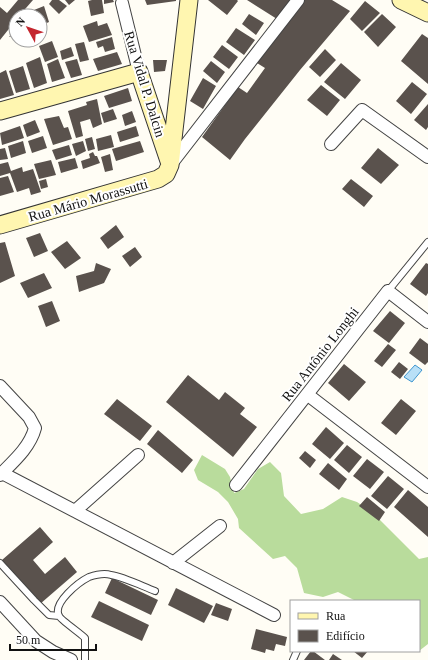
<svg xmlns="http://www.w3.org/2000/svg" width="428" height="660" font-family="'Times New Roman',serif">
	<rect width="100%" height="100%" fill="#fffdf5"/>
	<path fill="#b9dc9c" d="M202 455 225 469 230 477 234 493 244 489 258 469 270 462 281 473 284 496 301 514 323 509 342 497 357 502 373 513 419 559 428 557V644L419 651V601H356L338 592 323 597 304 593 297 568 285 556 273 559 239 528 238 519 228 502 218 492 198 480 194 470Z"/>
	<path fill="#b9e0f7" stroke="#3f96cf" d="M415 365 422 370 412 382 404 377Z"/>
	<path fill="#5a524d" d="M18 0H33L19 16H16V20L0 40V7L7 13Z
		M52 0H59L67 6 59 14 49 4Z
		M65 0H75L69 5Z
		M92 0H102L104 13 91 16 88 1Z
		M104 0H113L114 2 104 4Z
		M145 0H176V1L147 5Z
		M208 0H237L238 1 227 15Z
		M247 0H291L277 19Z
		M304 0H332L350 11 300 70 245 139 230 160 202 137 238 87 247 93 265 68 257 63Z
		M365 1 380 13 362 31 350 19Z
		M44 6 49 22 40 26V16H31L29 12Z
		M249 14 264 23 256 35 242 24Z
		M382 14 396 27 378 47 364 32Z
		M97 21 98 26 107 23 112 35 89 42 83 26Z
		M16 28V35L9 37Z
		M236 28 255 40 244 55 226 42Z
		M422 34 428 38V84L401 61Z
		M112 37 115 49 105 52 103 46 98 48 96 42Z
		M52 41 58 57 45 62 39 46Z
		M84 42 89 60 80 62 75 44Z
		M222 45 238 57 229 69 213 57Z
		M71 47 74 56 62 60 60 51Z
		M325 49 336 60 320 77 309 67Z
		M117 52 122 64 98 71 93 59Z
		M40 57 47 83 34 88 26 63Z
		M58 59 65 78 52 82 47 64Z
		M77 59 82 75 71 78 65 62Z
		M153 60H167L165 71 154 72Z
		M211 61 225 72 217 83 203 71Z
		M341 63 361 80 345 99 324 82Z
		M23 66 30 89 16 93 9 71Z
		M6 70 14 95 0 99V73Z
		M203 78 216 86 203 109 190 101Z
		M412 82 427 94 411 114 396 101Z
		M321 85 340 100 327 116 307 100Z
		M128 88 132 101 109 108 104 96Z
		M97 99 102 124 93 128 90 119 80 122 83 136 76 138 68 111 87 105 86 102Z
		M428 104V127L426 130 414 120Z
		M113 109 117 119 104 123 101 113Z
		M132 111 136 122 125 126 122 115Z
		M59 116 64 128 68 127 72 139 53 145 44 119Z
		M35 120 40 132 27 137 23 125Z
		M20 126 24 138 2 145 0 133Z
		M136 126 139 136 120 142 117 132Z
		M111 135 114 147 98 151 96 139Z
		M43 136 47 148 32 153 28 141Z
		M92 137 95 149 88 151 85 139Z
		M23 141 26 153 11 158 8 146Z
		M83 141 86 151 76 156 72 144Z
		M140 141 144 152 116 161 112 149Z
		M69 145 72 155 56 160 52 150Z
		M5 148 8 159 0 160V149Z
		M378 148 399 165 381 184 361 168Z
		M93 152 95 156H97L100 163 83 169 81 161 90 158 89 154Z
		M110 154 113 170 105 172 101 157Z
		M75 158 78 168 61 173 58 162Z
		M51 160 56 175 39 179 34 164Z
		M8 162 11 171 22 167 23 172 33 169 41 192 31 195 29 188 17 192 10 173 0 176V164Z
		M8 176 14 192 0 196V178Z
		M46 179 48 187 41 189 39 181Z
		M351 179 373 196 364 207 342 189Z
		M116 225 124 237 108 249 100 238Z
		M40 233 48 251 34 257 26 238Z
		M67 241 81 258 65 269 51 252Z
		M5 242 15 276 0 283V243Z
		M135 247 142 257 130 267 122 256Z
		M96 263 111 269 104 283 79 292 76 276 94 271Z
		M426 263 428 264V293L426 296 410 284Z
		M44 273 52 288 28 298 20 283Z
		M52 301 60 321 46 327 38 306Z
		M390 311 405 323 389 343 373 331Z
		M420 338 428 344V362L425 365 409 353Z
		M388 344 396 350 382 367 374 361Z
		M399 362 408 369 400 379 391 372Z
		M344 364 366 382 349 401 328 383Z
		M188 375 219 400 225 392 245 408 240 414 257 427 233 457 166 402Z
		M117 399 152 426 140 441 104 414Z
		M401 399 416 411 396 435 381 423Z
		M326 427 344 443 330 459 312 444Z
		M158 430 193 460 182 473 147 444Z
		M347 445 362 457 349 473 334 460Z
		M305 451 316 460 310 468 299 458Z
		M367 459 384 472 370 489 353 476Z
		M328 463 347 479 339 490 319 474Z
		M388 476 404 489 387 509 371 496Z
		M408 490 428 507V537L394 507Z
		M367 497 385 512 379 521 359 506Z
		M40 527 53 542 33 560 45 574 65 557 77 572 40 604 2 560Z
		M112 578 158 600 151 615 105 593Z
		M176 588 213 606 204 623 168 605Z
		M99 601 149 625 142 641 91 617Z
		M216 603 232 609 228 621 211 615Z
		M256 629 287 637 285 646 276 644 274 651 266 649 265 653 251 649Z
		M311 651H313L325 660H304Z
		M353 651H368L362 658Z
		M333 654 342 660H329Z"/>
	<g fill="none" stroke-linecap="round" stroke-linejoin="round">
		<defs>
			<path id="lane" d="M388 291 428 242
				M0 563 34 600 49 615 59 616
				M85 660V638C80 633 61 620 59 616 52 603 79 582 89 577 95 575 105 573 111 575 124 577 142 586 155 591
				M293 660 297 651"/>
			<path id="street" d="M122 3 139 72
				M331 144 362 110 428 157
				M171 164 298 0
				M0 386 29 417 35 428C30 447 14 461 0 475
				M308 395 428 487
				M2 473 274 615
				M236 485 388 291 428 322
				M75 511 138 455
				M173 563 220 526
				M0 602 36 641 53 652 71 660"/>
			<path id="secondary" d="M401 0 428 13
				M0 111 139 72 169 161
				M0 225 158 179 166 174 170 165 189 0"/>
		</defs>
		<use href="#lane" stroke="#444" stroke-width="8"/>
		<use href="#street" stroke="#444" stroke-width="14"/>
		<use href="#secondary" stroke="#333" stroke-width="19"/>
		<use href="#lane" stroke="#fff" stroke-width="6"/>
		<use href="#street" stroke="#fff" stroke-width="12"/>
		<use href="#secondary" stroke="#fff6b0" stroke-width="17"/>
	</g>
	<g text-anchor="middle" stroke-width="4" stroke-linejoin="round" paint-order="stroke">
		<g font-size="14" fill="#111" stroke="#fff">
			<text transform="translate(145 84) rotate(73)" y="5">Rua Vidal P. Dalcin</text>
			<text transform="translate(88 200) rotate(-16)" y="5">Rua Mário Morassutti</text>
			<text transform="translate(320 354) rotate(-52)" y="5">Rua Antônio Longhi</text>
		</g>
	</g>
	<rect x="290" y="600" width="130" height="52" fill="#ffffff" stroke="#a0a0a0"/>
	<rect x="298" y="613" width="20" height="6" fill="#fff6b0" stroke="#a0a0a0"/>
	<text x="326" y="620" font-size="12" fill="#111111">Rua</text>
	<rect x="298" y="630" width="20" height="12" fill="#5a524d" stroke="#a0a0a0"/>
	<text x="326" y="640" font-size="12" fill="#111111">Edifício</text>
	<g transform="translate(28 28) rotate(310)"><circle r="19" fill="#ffffff" stroke="#a0a0a0"/>
	<path d="M0-3L7 15L0 10L-7 15Z" fill="#c4262e"/>
	<text y="-6" font-size="11" font-weight="bold" text-anchor="middle" fill="#111111">N</text>
	</g>
	<path d="M10 644v6h86v-6" fill="none" stroke="#111111" stroke-width="2"/>
	<text x="16" y="644" font-size="12" fill="#111111" stroke="#ffffff" stroke-width="3" paint-order="stroke">50 m</text>
</svg>
